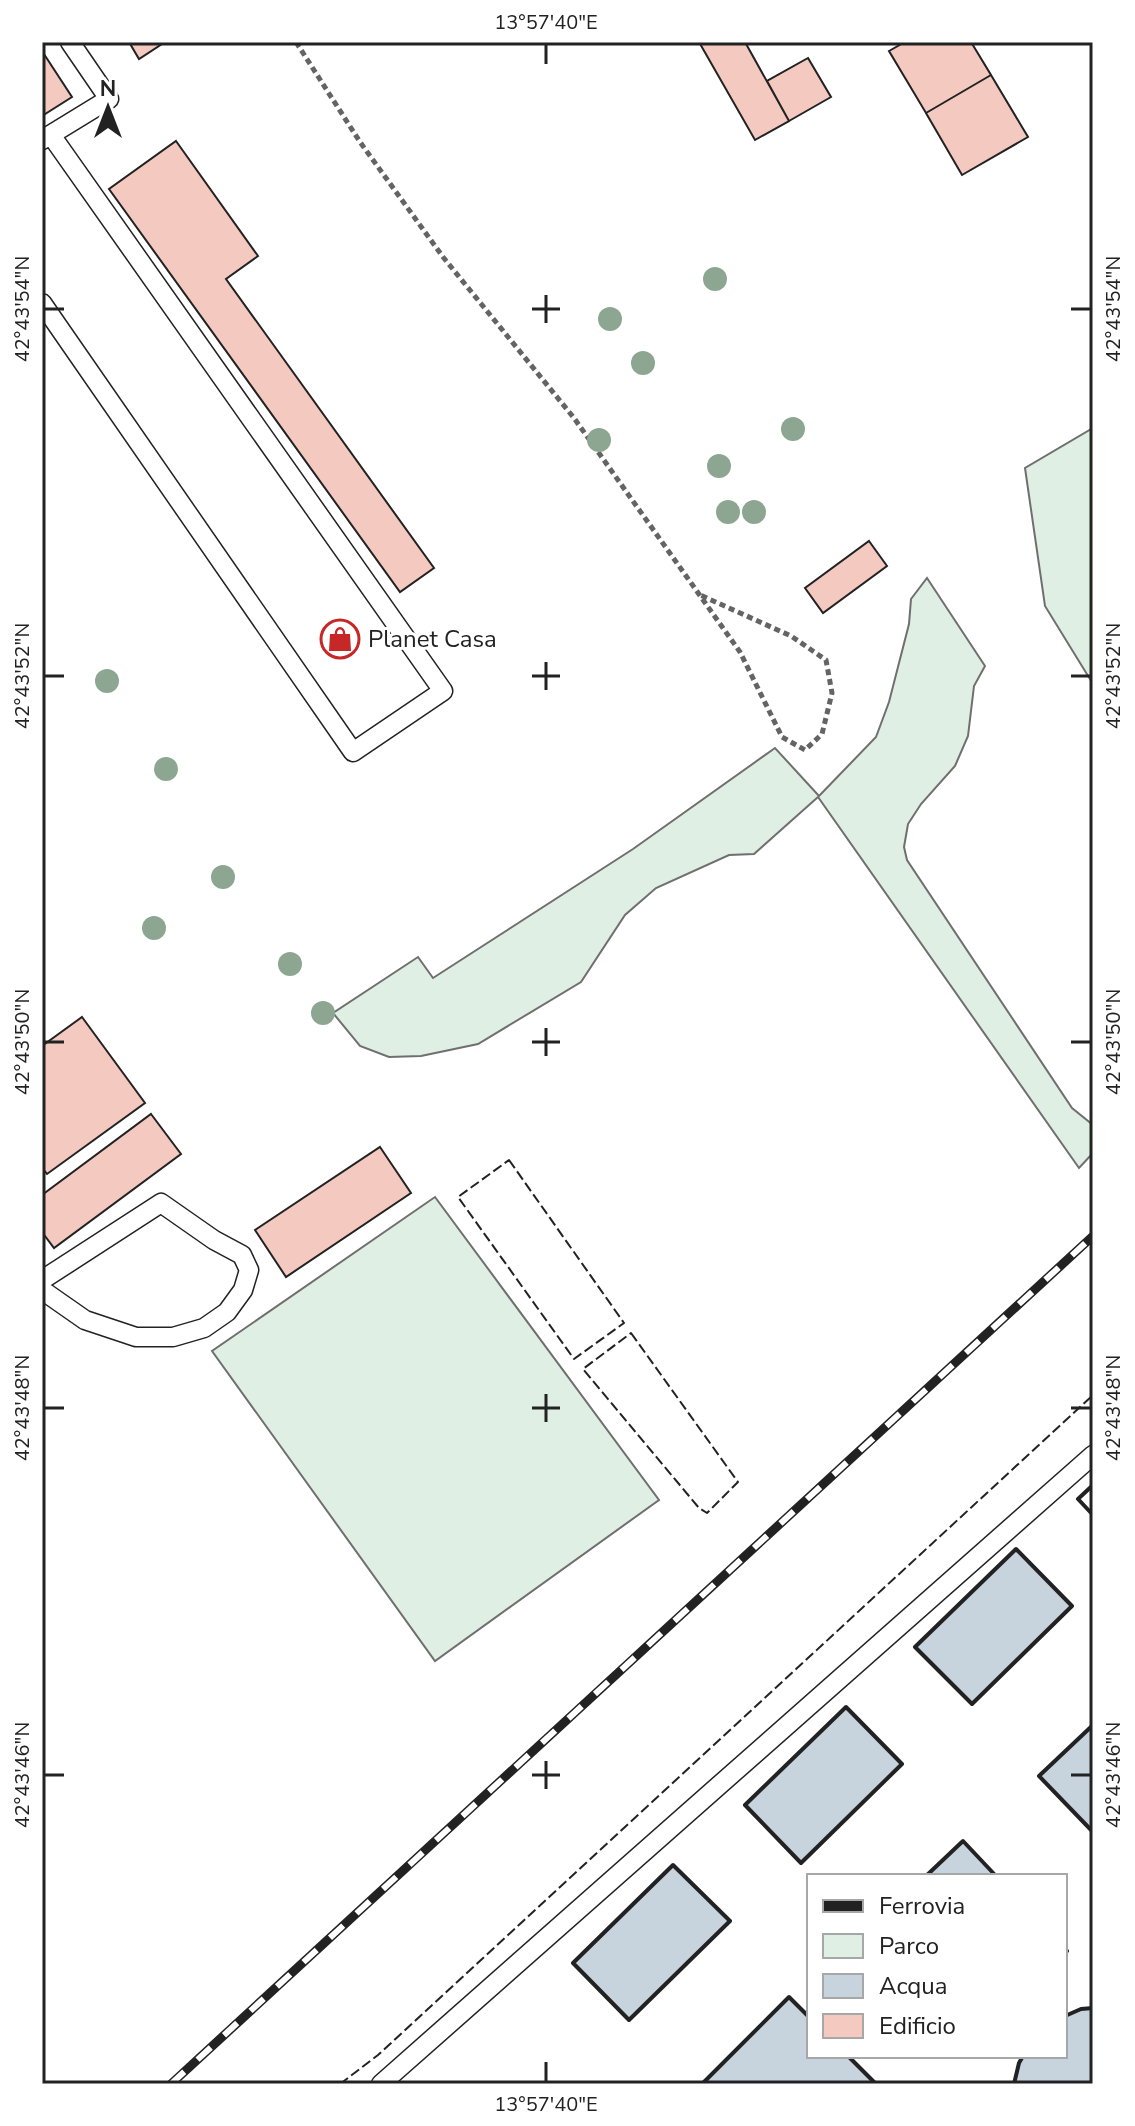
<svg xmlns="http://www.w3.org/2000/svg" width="1135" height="2126" font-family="'Nunito Sans',sans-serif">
	<rect width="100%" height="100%" fill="#fff"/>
	<path fill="#e0efe3" stroke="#6f6f6f" stroke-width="2" d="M1093 428V684L1045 606 1025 468Z
		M927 578 985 666 974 686 968 736 955 766 921 804 908 824 904 847 907 860 1072 1108 1093 1125V1153L1079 1168 818 797 754 854 729 855 656 888 625 915 581 982 478 1044 421 1056 389 1057 360 1046 333 1013 418 957 433 978 633 849 775 748 819 796 876 737 889 702 909 624 911 599Z
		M435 1197 659 1500 435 1661 212 1351Z"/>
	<path fill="#c7d3dd" stroke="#6f6f6f" stroke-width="2" d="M1016 1549 1072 1606 972 1704 915 1647Z
		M846 1707 902 1764 801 1863 745 1805Z
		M1093 1725V1832L1039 1776Z
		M963 1841 996 1876H926L962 1841Z
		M673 1865 730 1921 629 2020 573 1963Z
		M789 1997 809 2017V2056H848L876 2084H702Z
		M1093 2008V2084H1014L1019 2063 1023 2056H1065V2016L1081 2009Z"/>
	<path fill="#f3c9c0" stroke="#222" stroke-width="2" d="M129 42H165L139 59Z
		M699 42H745L789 121 755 140Z
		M905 42H971L991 75 926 113 889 51Z
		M42 51 72 97 42 116Z
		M808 58 831 97 789 121 767 81Z
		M991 75 1028 137 962 175 926 113Z
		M176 141 258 256 226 279 434 568 400 592 109 189Z
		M869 541 887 566 823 613 805 588Z
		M82 1017 145 1103 47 1174 42 1168V1046Z
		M151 1114 181 1154 54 1248 42 1232V1195Z
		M380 1147 411 1193 286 1277 255 1230Z"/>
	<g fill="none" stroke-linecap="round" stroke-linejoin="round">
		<defs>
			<path id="lane" d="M42 140 109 99 70 42
				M42 303 353 752 443 691 51 135
				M42 1280 161 1203 214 1240 242 1255 249 1270 243 1290 227 1312 204 1328 173 1337H136L85 1320 42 1290
				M381 2084 1093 1455"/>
		</defs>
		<use href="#lane" stroke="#222" stroke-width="21"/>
		<path stroke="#646464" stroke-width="5" stroke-dasharray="6 4" stroke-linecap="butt" d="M296 42 360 142 443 257 574 418 740 652 782 737 805 750 822 734 832 693 826 660 791 636 698 594"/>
		<use href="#lane" stroke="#fff" stroke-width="18"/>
		<defs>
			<path id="rail" d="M171 2084 1093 1236"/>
		</defs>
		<use href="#rail" stroke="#222" stroke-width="9"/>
		<use href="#rail" stroke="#fff" stroke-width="6" stroke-dasharray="18" stroke-linecap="butt"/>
		<path stroke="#222" stroke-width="2" stroke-dasharray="10 4" stroke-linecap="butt" d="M509 1160 624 1323 574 1359 458 1197Z
			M631 1333 738 1482 707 1513 699 1508 583 1369Z
			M340 2084 378 2055 1093 1395"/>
		<path stroke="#222" stroke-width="4" d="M1093 1485 1078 1499 1093 1515
			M1016 1549 1072 1606 972 1704 915 1647Z
			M846 1707 902 1764 801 1863 745 1805Z
			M1093 1725 1039 1776 1093 1832
			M673 1865 730 1921 629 2020 573 1963Z
			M926 1876 963 1841 996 1876
			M1065 1949 1067 1951 1065 1953
			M1065 2016 1081 2009 1093 2008
			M848 2056 876 2084
			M702 2084 789 1997 809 2017
			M1014 2084 1019 2063 1023 2056"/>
	</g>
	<g fill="#8da692">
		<circle cx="715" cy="279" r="12"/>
		<circle cx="610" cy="319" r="12"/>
		<circle cx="643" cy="363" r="12"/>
		<circle cx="793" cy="429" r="12"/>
		<circle cx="599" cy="440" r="12"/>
		<circle cx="719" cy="466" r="12"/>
		<circle cx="728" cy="512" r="12"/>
		<circle cx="754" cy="512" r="12"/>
		<circle cx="107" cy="681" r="12"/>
		<circle cx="166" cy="769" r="12"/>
		<circle cx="223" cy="877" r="12"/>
		<circle cx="154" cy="928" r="12"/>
		<circle cx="290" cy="964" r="12"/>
		<circle cx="323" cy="1013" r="12"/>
	</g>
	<path fill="none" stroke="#222" stroke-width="3" d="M546 44V64M546 295V323M44 309H64M532 309H560M1071 309H1091M546 662V690M44 676H64M532 676H560M1071 676H1091M546 1028V1056M44 1042H64M532 1042H560M1071 1042H1091M546 1394V1422M44 1408H64M532 1408H560M1071 1408H1091M546 1761V1789M44 1775H64M532 1775H560M1071 1775H1091M546 2062V2082"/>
	<defs>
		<symbol id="shop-ring" viewBox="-11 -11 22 22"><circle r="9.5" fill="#fff" stroke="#c62828" stroke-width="1.5"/><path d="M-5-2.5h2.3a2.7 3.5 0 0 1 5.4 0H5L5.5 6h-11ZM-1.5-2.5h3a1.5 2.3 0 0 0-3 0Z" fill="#c62828"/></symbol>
	</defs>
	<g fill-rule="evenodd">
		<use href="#shop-ring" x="318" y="617" width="44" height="44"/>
	</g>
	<g text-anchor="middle" stroke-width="6" stroke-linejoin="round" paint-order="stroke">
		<g font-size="24" fill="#222" stroke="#fff" text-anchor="start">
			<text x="368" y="647">Planet Casa</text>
		</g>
	</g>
	<rect width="1135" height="2126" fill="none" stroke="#ffffff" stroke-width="88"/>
	<rect x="807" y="1874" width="260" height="184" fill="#ffffff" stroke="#a7a7a7" stroke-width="2"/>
	<rect x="823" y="1900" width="40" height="12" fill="#222222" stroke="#a7a7a7" stroke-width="2"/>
	<text x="879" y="1914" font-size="24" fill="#222222">Ferrovia</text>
	<rect x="823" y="1934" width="40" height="24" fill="#e0efe3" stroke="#a7a7a7" stroke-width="2"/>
	<text x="879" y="1954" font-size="24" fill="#222222">Parco</text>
	<rect x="823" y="1974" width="40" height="24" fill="#c7d3dd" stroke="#a7a7a7" stroke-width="2"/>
	<text x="879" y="1994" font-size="24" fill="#222222">Acqua</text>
	<rect x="823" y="2014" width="40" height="24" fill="#f3c9c0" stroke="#a7a7a7" stroke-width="2"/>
	<text x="879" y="2034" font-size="24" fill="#222222">Edificio</text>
	<g transform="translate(108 108)" stroke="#ffffff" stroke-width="6" paint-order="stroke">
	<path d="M0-6L14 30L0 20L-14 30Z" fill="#222222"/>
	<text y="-12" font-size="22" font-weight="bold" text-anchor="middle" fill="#222222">N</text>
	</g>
	<rect x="44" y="44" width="1047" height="2038" fill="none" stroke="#222" stroke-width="3"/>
	<g font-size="20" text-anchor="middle" fill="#222">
		<text x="546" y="29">13°57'40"E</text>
		<text transform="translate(22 309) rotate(-90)" y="7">42°43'54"N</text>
		<text transform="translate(1113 309) rotate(-90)" y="7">42°43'54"N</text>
		<text transform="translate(22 676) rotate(-90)" y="7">42°43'52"N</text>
		<text transform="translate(1113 676) rotate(-90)" y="7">42°43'52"N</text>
		<text transform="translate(22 1042) rotate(-90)" y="7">42°43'50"N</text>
		<text transform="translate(1113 1042) rotate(-90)" y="7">42°43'50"N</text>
		<text transform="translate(22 1408) rotate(-90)" y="7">42°43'48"N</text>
		<text transform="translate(1113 1408) rotate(-90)" y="7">42°43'48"N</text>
		<text transform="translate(22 1775) rotate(-90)" y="7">42°43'46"N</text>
		<text transform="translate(1113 1775) rotate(-90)" y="7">42°43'46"N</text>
		<text x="546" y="2111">13°57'40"E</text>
	</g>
</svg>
